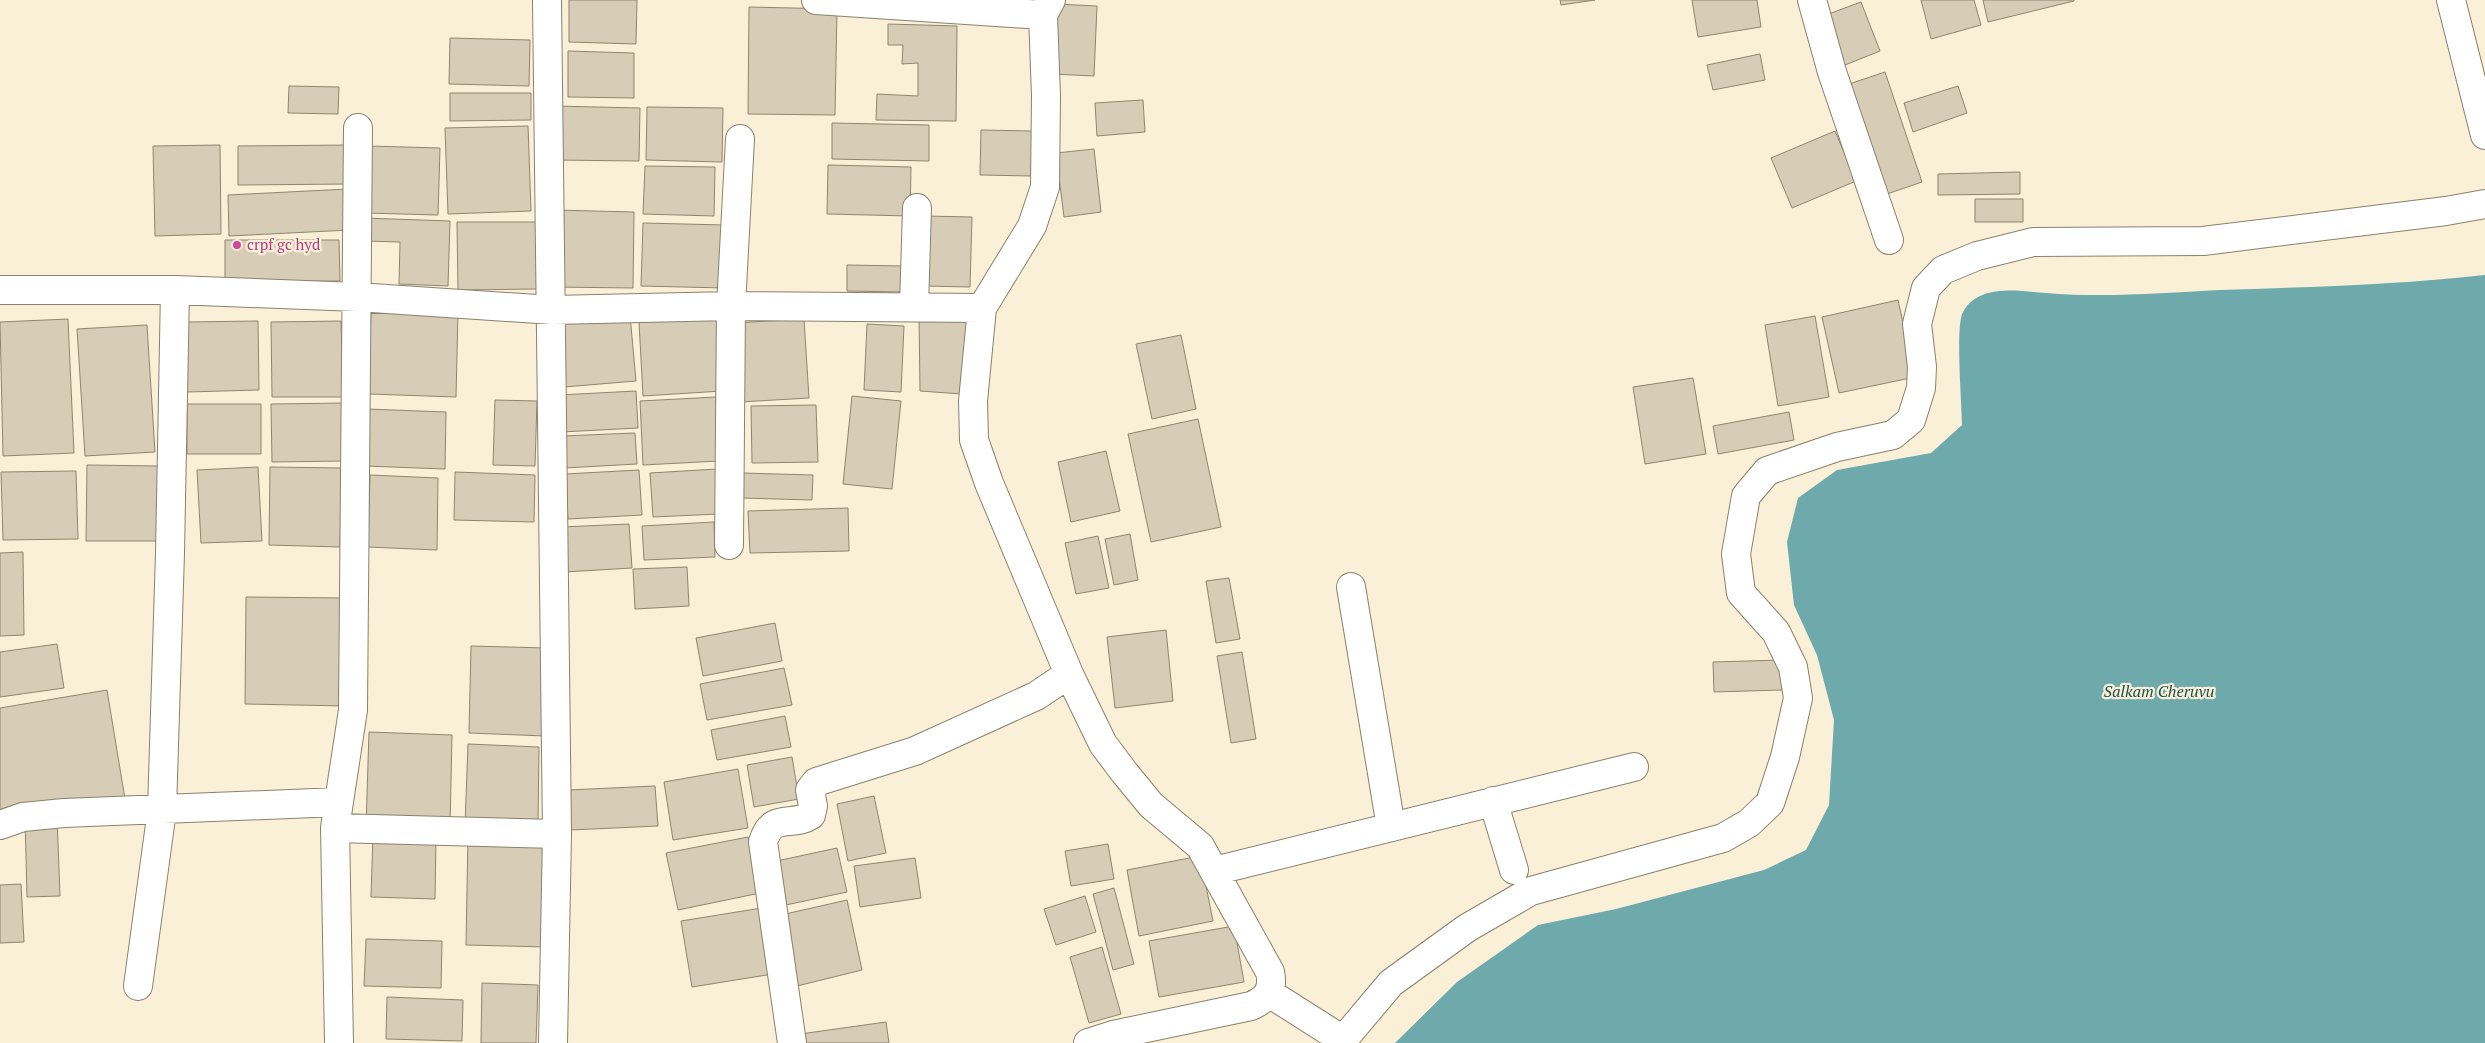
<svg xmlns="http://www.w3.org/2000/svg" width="2485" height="1043" font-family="'PT Serif',serif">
	<rect width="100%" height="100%" fill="#faf0d8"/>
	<path fill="#6ea9ac" d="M2485 275V1043H1395L1457 982 1538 925 1616 909 1764 870 1806 850 1829 805 1834 720 1817 655 1794 605 1787 542 1798 498 1837 470 1931 453 1962 425C1962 404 1955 326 1963 312 1979 283 2019 291 2046 293 2104 298 2163 293 2220 290 2309 287 2397 285 2485 275Z"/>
	<path fill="#d7cdb6" stroke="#8e8570" d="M569 0H637L636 44 569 42Z
		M1560 0H1595L1561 5Z
		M1692 0H1757L1761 27 1698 37Z
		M1921 0H1974L1981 25 1931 39Z
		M1983 0H2074V1L1988 22Z
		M1861 2 1880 51 1845 65 1826 15Z
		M1055 4 1097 6 1094 76 1052 74Z
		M749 7 837 9 835 115 748 114Z
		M888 24 957 26 956 121 876 120 877 94 918 96V63L902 64 903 45H888Z
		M450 38 530 40 529 86 449 84Z
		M568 51 634 53V98L568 97Z
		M1760 54 1765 80 1713 90 1707 65Z
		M1885 72 1922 182 1884 195 1846 85Z
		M289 86 339 87 338 114 288 113Z
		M1958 86 1967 113 1913 132 1904 103Z
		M450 93H531V120L450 121Z
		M1143 100 1145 132 1097 136 1095 103Z
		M554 106 640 108 639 161 553 160Z
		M647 107 723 108 722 162 646 160Z
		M832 123 929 125V161L832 159Z
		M528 126 531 211 448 214 445 128Z
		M981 130 1032 131 1031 176 980 175Z
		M1835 131 1856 181 1792 208 1771 158Z
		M220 145 221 234 155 236 153 146Z
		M352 145V184L238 185V146Z
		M368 146 440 148 438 215 366 213Z
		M1094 149 1101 212 1064 217 1056 153Z
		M828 165 911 167 910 216 827 214Z
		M645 166 715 167 714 216 643 214Z
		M2020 172V194L1938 195V174Z
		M348 189 350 230 229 236 228 195Z
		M1975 199H2023V222H1975Z
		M554 210 634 212 633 288 553 287Z
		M925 216 972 217 970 287 924 286Z
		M363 218 450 221 448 286 399 284 400 242 363 241Z
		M457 222H537V289L458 290Z
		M643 223 725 225 724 288 641 286Z
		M225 240H339L340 281 225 282Z
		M847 265 904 266 903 292 847 291Z
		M1898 300 1915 377 1839 393 1822 317Z
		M371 310 458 312 456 397 369 394Z
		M973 314 962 394 920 391 919 315Z
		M630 315 636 381 564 387 559 321Z
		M1815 316 1829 397 1778 406 1765 325Z
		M718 317 722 391 643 396 639 322Z
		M68 319 74 453 3 456 0 322Z
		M804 319 809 398 740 402 734 323Z
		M258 321 259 390 187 392 186 322Z
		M341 321 343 397H272L271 322Z
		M867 324 904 326 901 392 864 390Z
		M147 325 155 452 85 456 77 329Z
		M1181 335 1196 409 1152 419 1136 344Z
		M1693 378 1706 454 1645 464 1633 387Z
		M636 391 638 428 561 432 559 395Z
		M852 396 901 401 892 489 843 484Z
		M716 397 719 461 643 465 640 401Z
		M495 400 537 401 535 466 493 465Z
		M345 403V461L272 462 271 404Z
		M187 404H261V454H187Z
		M816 405 818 462 752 463 751 406Z
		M367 409 446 412 445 469 365 466Z
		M1789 412 1794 440 1718 454 1713 426Z
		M1198 419 1221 527 1151 542 1128 434Z
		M635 433 637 464 564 468 562 436Z
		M1106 451 1120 511 1071 522 1058 462Z
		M87 465 159 466 158 541H86Z
		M258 467 262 541 201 543 197 470Z
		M270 467 342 468 340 547 269 545Z
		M717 469 719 514 653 517 650 473Z
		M639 470 642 515 568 519 565 474Z
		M76 471 78 539 3 540 1 472Z
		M455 472 535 475 534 522 454 520Z
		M742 473 813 475 812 500 741 498Z
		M370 475 438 478 437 550 368 547Z
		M848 508 849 551 750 553 748 511Z
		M714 522 715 557 644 560 642 526Z
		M629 524 632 568 564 572 561 527Z
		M1130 534 1138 580 1114 585 1105 539Z
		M1098 536 1109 588 1076 594 1065 543Z
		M23 552 24 635 0 636V553Z
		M687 567 689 606 635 609 633 569Z
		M1229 578 1240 639 1216 643 1206 581Z
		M246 597 347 598 346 706 245 704Z
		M775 623 782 661 703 676 696 638Z
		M1166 630 1173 701 1115 708 1107 637Z
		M57 644 64 688 0 697V652Z
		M471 646 547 648 545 736 469 733Z
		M1242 652 1256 739 1231 743 1217 656Z
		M1781 660 1782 690 1714 692 1713 662Z
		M784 668 792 705 707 720 700 684Z
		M107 690 125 799 0 819V708Z
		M785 716 791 747 717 760 711 730Z
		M369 732 452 735 450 829 366 826Z
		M468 744 539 747 538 827 465 825Z
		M792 757 799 799 754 807 747 765Z
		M738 769 748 828 673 840 664 782Z
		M655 786 658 826 570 830 568 790Z
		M874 796 886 853 848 861 837 804Z
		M57 816 60 896 27 897 25 817Z
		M373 834 436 836 435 899 371 897Z
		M468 835 550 837 547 947 466 945Z
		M748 837 760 893 678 910 666 853Z
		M1108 844 1114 879 1071 886 1065 851Z
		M837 848 847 892 781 906 772 862Z
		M1200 856 1213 921 1139 936 1127 870Z
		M915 858 921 898 860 907 854 866Z
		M21 884 24 942 0 943V885Z
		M1114 888 1134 964 1113 970 1093 894Z
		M1085 896 1096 932 1056 945 1044 909Z
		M847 900 862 970 797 986 781 915Z
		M768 907 779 973 692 987 681 921Z
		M1234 926 1244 982 1159 997 1149 941Z
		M366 939 442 941 441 988 364 986Z
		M1102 947 1121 1014 1089 1023 1070 957Z
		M482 983 538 985 536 1043H481Z
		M387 997 463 1000 462 1041 386 1039Z
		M886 1022 889 1043H801L800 1034Z"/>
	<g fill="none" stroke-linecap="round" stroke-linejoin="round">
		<defs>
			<path id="minor" d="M547 0 557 834 553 1043
				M816 0 1043 15
				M1812 0 1832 72 1889 240
				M2451 0 2485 135
				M0 290H175L357 297 552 310 731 306 982 308
				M914 307 917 208
				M729 545 731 306 740 139
				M1351 587 1391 827
				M1069 674 1103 744 1124 772 1151 805 1200 846 1270 972C1274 990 1267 999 1251 1006L1113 1035 1088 1043
				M1493 801 1514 870
				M0 825 23 817 64 813 339 802
				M335 828 557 834
				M1214 871 1634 767
				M138 986 162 810 170 553 175 290
				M1269 993 1343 1040 1391 983 1467 928 1531 891 1723 838 1749 823 1770 803 1785 757 1798 698 1793 667 1776 632 1741 593 1736 554 1746 496 1767 471 1837 447 1893 435 1911 420 1921 388 1922 367 1917 324 1926 288 1943 270 1977 256 2033 242 2203 241 2446 211 2485 204
				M339 1043 335 828 353 710 358 128
				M792 1043 763 842C772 811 792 828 811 815L813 806 810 790 816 782 915 751 1036 696 1069 674 989 483 974 440 973 401 982 308 1032 226 1045 187 1046 96 1043 15 1051 0"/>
		</defs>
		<use href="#minor" stroke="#89816b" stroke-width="30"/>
		<use href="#minor" stroke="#fff" stroke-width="28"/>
	</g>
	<circle fill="#d1479c" stroke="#faf0d8" stroke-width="2" cx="237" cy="245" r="5"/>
	<g text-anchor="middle" stroke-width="4.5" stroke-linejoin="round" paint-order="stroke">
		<g font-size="15" fill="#b23c85" stroke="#faf0d8" text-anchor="start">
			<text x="247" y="250">crpf gc hyd</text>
		</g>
		<g font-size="16" font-style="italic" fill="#1b5052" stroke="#faf0d8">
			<text x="2159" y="697">Salkam Cheruvu</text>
		</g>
	</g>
</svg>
